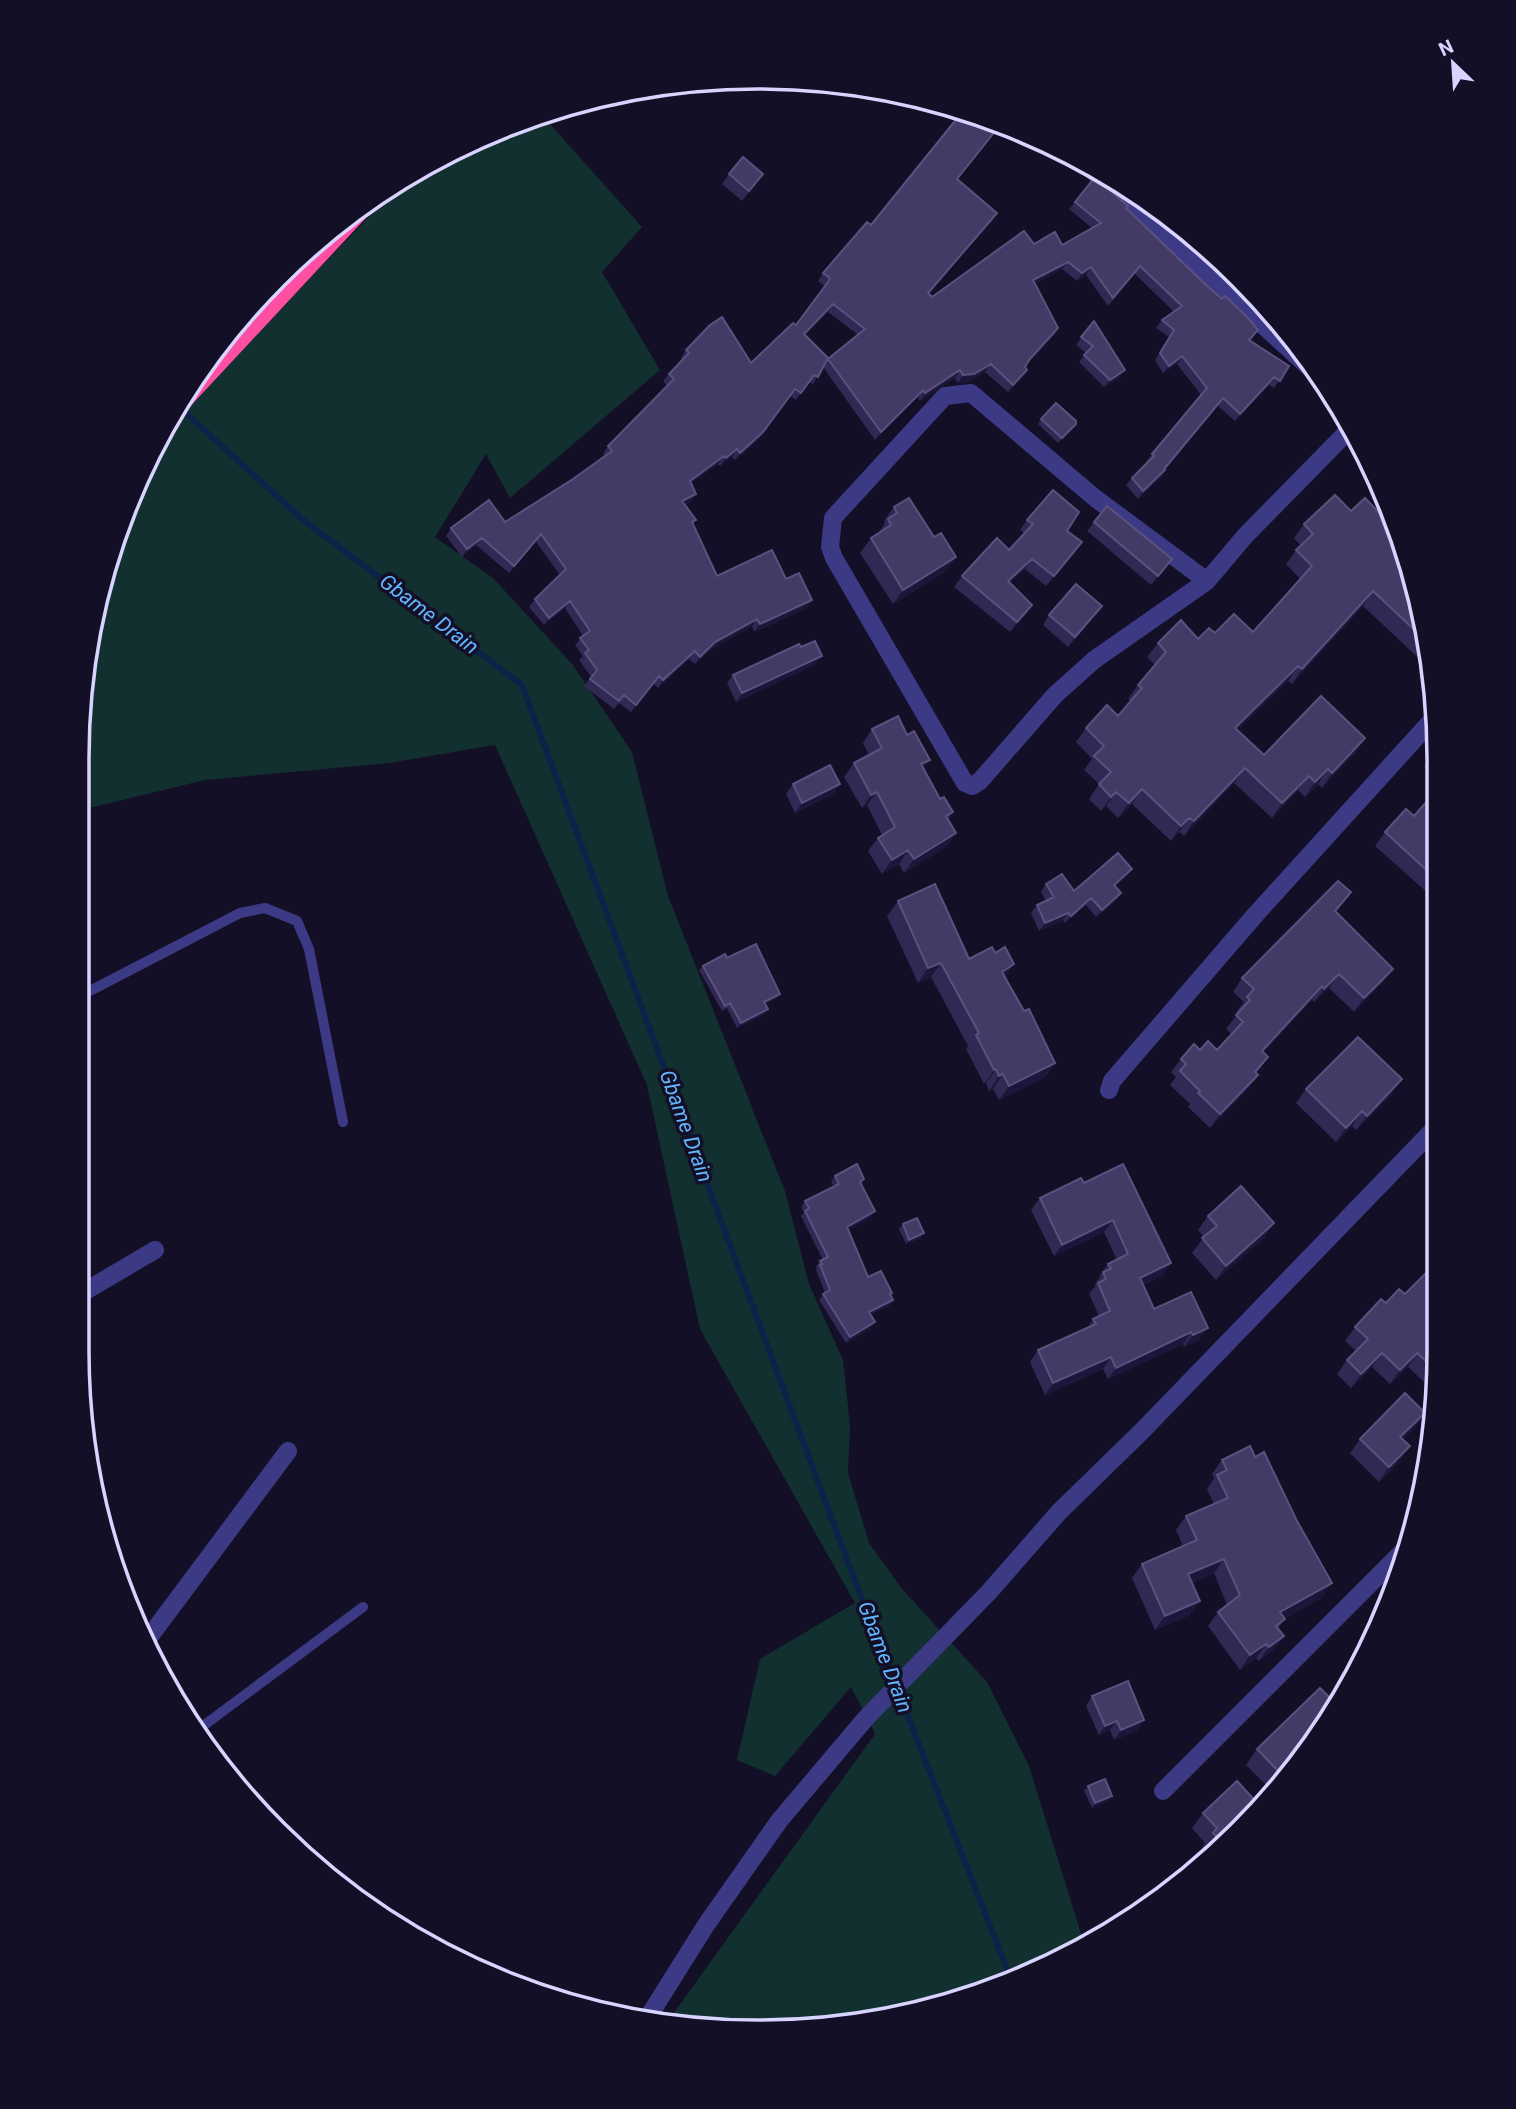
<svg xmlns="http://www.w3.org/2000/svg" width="1516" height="2109" font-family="Roboto,sans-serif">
	<rect width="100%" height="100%" fill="#130f26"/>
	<path fill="#12302f" d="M540 113 642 227 602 272 660 370 510 498 486 454 435 537 493 578 573 665 632 752 668 896 785 1191 809 1284 843 1360 850 1425 848 1473 869 1543 903 1590 987 1682 1029 1766 1083 1940 1019 1980 846 2026 665 2025 875 1734 851 1687 775 1776 737 1760 760 1659 855 1603 700 1329 647 1085 495 745 389 763 205 780 77 811V758L90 625 129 498 154 446 225 366 412 172Z"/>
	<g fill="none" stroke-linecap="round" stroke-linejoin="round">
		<path stroke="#0c2248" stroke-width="6" d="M178 406 302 519 522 685 850 1568 1012 1982"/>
		<path stroke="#3d3a85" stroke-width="10" d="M77 995 86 993 240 913 265 908 297 921 309 949 343 1122
			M195 1732 363 1607"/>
		<path stroke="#3d3a85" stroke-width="18" d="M1084 163 1309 367
			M1207 581 1095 498 971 393 945 396 833 518 830 547 834 558 965 783 972 786 980 781 1055 695 1094 660 1207 581 1245 536 1350 429
			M1109 1090 1112 1081 1256 914 1433 719
			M77 1296 155 1250
			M150 1636 288 1451
			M1163 1791 1409 1545
			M647 2019 706 1925 779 1821 866 1718 989 1592 1059 1512 1142 1431 1436 1127"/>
		<path stroke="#ff4fa3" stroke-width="21" d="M178 404 358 211"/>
	</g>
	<path fill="#312854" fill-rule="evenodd" d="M963 111 1001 125 957 179 997 213 929 294 932 297 1034 244 1062 245 1092 228 1069 209 1075 202 1126 208 1205 284 1258 330 1250 341 1289 366 1274 388 1269 385 1235 421 1218 406 1165 470 1160 478 1138 499 1126 485 1132 478 1147 462H1146L1152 454 1201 395 1177 364 1163 373 1155 360 1169 337 1156 328 1162 320 1174 312 1134 273 1108 306 1086 275 1077 281 1062 269 1035 284 1058 328 1053 336 1025 366V367L1027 370 1022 377 1008 392 985 372 969 382 958 383 955 378 920 401 918 397 875 440 823 367 813 384 809 382 796 400 790 396 758 440 735 460 732 457 720 466 718 464 691 483V502L685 505 696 520 693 524 717 576 786 579 807 608 754 632 752 626 710 650 695 664 689 659 658 688 653 683 631 712 619 703 614 709 584 686 591 677 579 660 583 656 575 645 583 636 565 608 544 625 529 607 535 599 560 575 536 542 509 573 476 545 462 557 446 536 451 528 505 522 573 479 605 456 603 454 608 446 667 386 663 381 669 374 682 360 681 358 686 350 751 363 796 325 824 286 818 281 823 273 871 225ZM828 312 858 335 828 359 825 364 805 335Z
		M729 174H763L742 201 722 184Z
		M1094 321 1120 377 1104 387 1079 362 1086 353 1076 345Z
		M1041 419 1072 429 1058 443 1038 424Z
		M894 507 934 537 956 557 946 571 893 604 860 553 871 538 878 534 885 523 884 521Z
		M1351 511 1393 537 1433 669V689L1432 690 1419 677 1427 666 1363 606 1292 684 1288 681 1237 730 1264 755 1365 738 1355 753 1322 788 1318 784 1305 797 1298 790 1272 818 1234 783 1184 836 1179 832 1171 841 1132 804 1118 818 1106 806 1101 811 1089 799 1099 784 1084 770 1092 759 1076 742 1086 728 1118 716 1131 702 1128 699 1138 685 1155 665 1147 657 1158 643 1198 639 1215 633 1253 632 1300 579 1286 564 1296 550 1301 546 1294 538 1304 524Z
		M1027 520 1067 531 1074 552 1046 586 1025 569 1010 583 1025 615 1010 632 954 587 962 576 1009 550 1024 533 1020 530Z
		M1094 522 1172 559 1151 585 1087 531Z
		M1102 606 1095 615 1068 647 1043 625 1049 615Z
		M816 664 736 702 727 683 733 675Z
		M872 729 924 769 940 799 953 812 948 819 956 833 947 846 904 873 899 864 882 874 868 851 878 838 882 835 867 805 862 808 844 777 854 763 869 755 863 743Z
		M1434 754V775L1424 767Z
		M793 784H840L833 794 795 813 786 794Z
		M1434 803V893L1431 896 1375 846 1385 832Z
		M1127 876 1115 887 1116 901 1096 917 1086 905 1065 923 1063 920 1039 931 1031 913 1037 905 1046 901 1041 892 1046 884 1074 891Z
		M1351 892 1336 912 1393 969 1383 982 1354 1012 1329 988 1314 1002 1312 1000 1263 1053 1268 1057 1256 1074 1248 1089 1210 1128 1188 1107 1190 1104 1170 1085 1176 1077 1171 1072 1181 1059 1200 1050H1217L1231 1034 1226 1029 1239 1012 1237 1011 1244 1002 1233 992 1242 978Z
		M898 901 969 959 995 953 1014 964 1005 977 1024 1011 1055 1063 1045 1077 999 1100 993 1089 989 1091 986 1083 984 1084 966 1049 968 1046 931 977 918 983 887 916Z
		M727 958 776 999 766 1004 768 1009 765 1014 737 1028 727 1008 722 1011 699 970 703 966Z
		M1435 1041V1052L1431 1048Z
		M1306 1089 1392 1094 1356 1130 1352 1126 1336 1142 1296 1103Z
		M835 1176 864 1179 861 1184 871 1217 848 1230 868 1277 892 1293 891 1295 889 1306 870 1314 871 1328 846 1343 819 1300 825 1293 816 1270 817 1268 816 1266 820 1261 823 1260 801 1216 804 1212 801 1207 805 1201 834 1186 831 1182Z
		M1084 1183 1171 1263 1163 1275 1143 1285 1154 1309 1191 1292 1199 1340 1184 1347 1183 1344 1108 1379 1103 1369 1045 1395 1030 1362 1038 1350 1087 1328 1093 1319 1099 1316 1089 1294 1096 1285 1095 1284 1100 1277V1275L1108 1264 1117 1260 1104 1232 1054 1256 1031 1210 1040 1198Z
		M1208 1216 1274 1223 1264 1238 1216 1280 1192 1253 1204 1237 1198 1230Z
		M903 1224 921 1238 906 1244 899 1229Z
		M1437 1262 1438 1395 1435 1412 1427 1404 1435 1392 1408 1367 1390 1384 1372 1367 1351 1388 1337 1374 1347 1360 1356 1351 1345 1341 1355 1327 1386 1303 1405 1294Z
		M1425 1413 1415 1427 1403 1439 1410 1446 1400 1461 1379 1482 1350 1453 1360 1439Z
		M1222 1460 1322 1598 1284 1619 1278 1629 1274 1650 1259 1661 1256 1658 1240 1670 1208 1626 1218 1612 1227 1605 1214 1573 1192 1583 1190 1615 1155 1630 1132 1578 1142 1564 1183 1546 1176 1530 1186 1516 1214 1504 1207 1489 1214 1478 1212 1474Z
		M1092 1696 1138 1730 1114 1740 1110 1730 1099 1735 1086 1706Z
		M1257 1749 1298 1766 1273 1792 1246 1765Z
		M1088 1786 1109 1800 1092 1808 1084 1791Z
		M1260 1806 1211 1859 1202 1848 1205 1843 1192 1828 1203 1813Z"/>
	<path fill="#1d163a" d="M997 213 992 221 923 301 928 293Z
		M1068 262 1062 269 1028 288 1033 280Z
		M1091 267 1086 275 1077 281 1082 273Z
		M833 304 828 312 799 341 804 334Z
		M1058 328 1053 336 1024 368 1029 360Z
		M1182 356 1177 364 1163 373 1169 366Z
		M991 364 985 372 969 382 958 383 963 375Z
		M960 370 955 378 920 401 925 393Z
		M1027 370 1022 377 1008 392 1013 385Z
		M1125 370 1120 377 1104 387 1110 380Z
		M1274 377 1269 385 1235 421 1240 414Z
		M795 389 758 440 735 460 740 453Z
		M923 390 918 397 875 440 881 432Z
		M1223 398 1218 406 1159 477 1164 469Z
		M737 449 732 457 720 466 726 458Z
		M724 456 718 464 685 488 690 481Z
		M1165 470 1160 478 1138 499 1143 491Z
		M696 494 691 502 676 509 682 501Z
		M541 534 536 542 509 573 514 566Z
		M482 538 476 545 462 557 467 549Z
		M956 557 946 571 893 604 903 590Z
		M1032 559 1025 569 1001 591 1008 581Z
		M1172 559 1166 569 1151 585 1158 576Z
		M1373 591 1363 606 1292 684 1302 669Z
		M812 600 807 608 754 632 760 624Z
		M570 601 565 608 544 625 549 618Z
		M1032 605 1025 615 1010 632 1017 622Z
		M1102 606 1095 615 1068 647 1075 637Z
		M757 619 752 626 710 650 695 664 700 657 715 642Z
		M695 651 689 659 658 688 663 680Z
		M822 656 816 664 736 702 742 693Z
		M1298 666 1288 681 1225 743 1235 728Z
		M1365 738 1355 753 1322 788 1332 773Z
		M930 760 920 774 921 764Z
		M1245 768 1234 783 1184 836 1194 821Z
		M1328 769 1318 784 1305 797 1315 782Z
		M1309 776 1298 790 1272 818 1282 803Z
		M840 784 833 794 795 813 802 803Z
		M1142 789 1132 804 1118 818 1129 803Z
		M877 792 867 805 862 808 871 795Z
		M1116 792 1106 806 1101 811 1111 797Z
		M1189 818 1179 832 1171 841 1181 826Z
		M956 833 947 846 904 873 914 859Z
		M908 850 899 864 882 874 892 860Z
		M1132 869 1127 876 1109 893 1114 885Z
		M1121 893 1116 901 1096 917 1102 910Z
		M1091 898 1086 905 1065 923 1071 916Z
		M1068 913 1063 920 1039 931 1045 923Z
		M941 963 931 977 918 983 928 968Z
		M1014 964 1004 978 1002 972Z
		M1393 969 1383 982 1354 1012 1364 998Z
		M1339 974 1329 988 1314 1002 1324 989Z
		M1322 986 1312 1000 1252 1065 1262 1051Z
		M780 994 776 999 761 1006 764 1002Z
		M768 1009 765 1014 737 1028 741 1023Z
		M1268 1057 1259 1071 1245 1086 1255 1072Z
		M1055 1063 1045 1077 999 1100 1009 1086Z
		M996 1069 986 1083 984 1084 994 1070Z
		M1003 1074 993 1089 989 1091 999 1076Z
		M1258 1075 1248 1089 1210 1128 1220 1114Z
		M1402 1079 1392 1094 1356 1130 1367 1116Z
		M1362 1111 1352 1126 1336 1142 1346 1128Z
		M875 1211 871 1217 843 1233 847 1227Z
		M1113 1220 1104 1232 1054 1256 1062 1245Z
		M1274 1223 1264 1238 1216 1280 1226 1266Z
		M924 1233 921 1238 906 1244 909 1240Z
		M1171 1263 1163 1275 1132 1290 1140 1278Z
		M893 1300 889 1306 865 1317 869 1312Z
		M875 1322 871 1328 846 1343 850 1337Z
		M1208 1328 1199 1340 1184 1347 1193 1335Z
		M1191 1332 1183 1344 1108 1379 1116 1368Z
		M1382 1353 1372 1367 1351 1388 1361 1374Z
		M1417 1353 1408 1367 1390 1384 1400 1370Z
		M1111 1357 1103 1369 1045 1395 1053 1383Z
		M1425 1413 1415 1427 1390 1451 1400 1437Z
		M1410 1446 1400 1461 1379 1482 1389 1467Z
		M1224 1559 1214 1573 1178 1589 1188 1574Z
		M1332 1583 1322 1598 1270 1627 1280 1612Z
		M1200 1601 1190 1615 1155 1630 1165 1616Z
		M1284 1636 1274 1650 1259 1661 1269 1647Z
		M1266 1644 1256 1658 1240 1670 1250 1655Z
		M1144 1720 1138 1730 1114 1740 1121 1730Z
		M1117 1721 1110 1730 1099 1735 1105 1726Z
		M1112 1796 1109 1800 1092 1808 1095 1803Z"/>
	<path fill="#433a66" stroke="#5a527e" stroke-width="2" d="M963 111 1000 125 957 179 997 213 928 293 932 297 1024 231 1034 244 1055 232 1062 245 1101 223 1075 202 1095 177 1128 206 1126 208 1205 284 1222 299 1225 296 1248 318 1258 330 1249 340 1289 366 1280 381 1274 377 1240 414 1223 398 1164 469 1165 470 1143 491 1132 478 1154 456 1152 454 1207 388 1182 356 1169 366 1160 353 1174 330 1162 320 1182 306 1140 266 1113 298 1091 267 1082 273 1068 262 1033 280 1058 328 1029 360 1025 367 1027 370 1013 385 991 364 974 374 963 375 960 370 925 393 923 390 881 432 828 359 865 329 833 304 804 334 828 358 818 377 814 375 801 393 795 389 763 432 740 453 737 449 726 458 724 456 690 481 696 494 682 501 696 520 692 522 717 576 772 550 786 579 799 573 812 600 760 624 757 619 715 642 700 657 695 651 663 680 659 676 636 705 624 695 619 701 590 679 597 670 585 653 589 650 580 638 590 631 570 601 549 618 535 599 566 569 541 534 514 566 482 538 467 549 451 528 489 500 505 522 573 479 612 451 608 446 674 379 669 374 689 353 686 350 710 325 722 317 751 363 793 323 796 325 828 282 830 278 823 273 867 222 871 225Z
		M743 157 763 174 749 191 729 174Z
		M1094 321 1125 370 1110 380 1084 355 1093 346 1081 337Z
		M1056 403 1076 421V424L1062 438 1041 419Z
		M1053 490 1079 512 1067 531 1082 542 1054 576 1032 559 1008 581 1032 605 1017 622 962 576 997 538 1009 550 1033 524 1027 520Z
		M1335 495 1351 511 1365 498 1389 523 1392 535 1393 537 1424 639 1373 591 1302 669 1298 666 1235 728 1264 755 1321 696 1365 738 1332 773 1328 769 1315 782 1309 776 1282 803 1245 768 1194 821 1189 818 1181 826 1142 789 1129 803 1116 792 1111 797 1099 784 1111 772 1094 756 1104 746 1086 728 1107 705 1118 716 1142 688 1138 685 1166 652 1158 643 1181 620 1198 639 1209 628 1215 633 1234 614 1253 632 1312 566 1296 550 1313 534 1304 524Z
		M909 498 934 537 941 533 956 557 903 590 871 538 891 525 888 519 897 513 894 507Z
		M1107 506 1172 559 1158 576 1094 522Z
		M1076 584 1102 606 1075 637 1049 615Z
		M815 641 822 656 742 693 733 675 799 644 801 647Z
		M898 716 907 735 914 731 930 760 921 764 940 799 944 797 953 812 946 816 956 833 914 859 908 850 892 860 878 838 895 827 877 792 871 795 854 763 882 748 872 729Z
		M830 765 840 784 802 803 793 784Z
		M1429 799 1434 803V877L1385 832 1406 809 1414 816Z
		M1118 853 1132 869 1114 885 1121 893 1102 910 1091 898 1071 916 1068 913 1045 923 1037 905 1054 897 1046 884 1062 874 1074 891Z
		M1338 881 1351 892 1335 911 1393 969 1364 998 1339 974 1324 989 1322 986 1262 1051 1268 1057 1255 1072 1258 1075 1220 1114 1198 1093 1200 1091 1180 1071 1186 1064 1181 1059 1194 1044 1200 1050 1208 1041 1217 1050 1243 1022 1236 1015 1250 1000 1247 997 1254 989 1242 978Z
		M935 884 969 959 992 947 995 953 1005 947 1014 964 1002 972 1024 1011 1029 1009 1055 1063 1009 1086 1003 1074 999 1076 996 1069 994 1070 976 1035 979 1033 941 963 928 968 898 901Z
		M756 944 780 994 764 1002 768 1009 741 1023 730 1003 725 1006 703 966 725 954 727 958Z
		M1358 1037 1402 1079 1367 1116 1362 1111 1346 1128 1306 1089Z
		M857 1164 864 1179 860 1182 875 1211 847 1227 868 1277 881 1271 892 1293 890 1294 893 1300 869 1312 875 1322 850 1337 823 1294 830 1290 820 1265 822 1264 820 1261 828 1257 805 1211 809 1208 805 1201 839 1184 835 1176Z
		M1123 1164 1171 1263 1140 1278 1154 1309 1191 1292 1208 1328 1193 1335 1191 1332 1116 1368 1111 1357 1053 1383 1038 1350 1096 1324 1093 1319 1110 1311 1098 1283 1106 1279 1103 1272 1111 1269 1108 1264 1128 1254 1113 1220 1062 1245 1040 1198 1081 1178 1084 1183Z
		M1241 1186 1274 1223 1226 1266 1202 1238 1217 1226 1208 1216Z
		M917 1218 924 1233 909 1240 903 1224Z
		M1437 1262V1371L1417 1353 1400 1370 1382 1353 1361 1374 1347 1360 1368 1339 1355 1327 1381 1299 1386 1303 1399 1289 1405 1294Z
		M1405 1393 1425 1413 1400 1437 1410 1446 1389 1467 1360 1439Z
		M1250 1446 1255 1457 1264 1452 1297 1521 1332 1583 1280 1612 1285 1619 1276 1626 1284 1636 1269 1647 1266 1644 1250 1655 1218 1612 1240 1595 1224 1559 1188 1574 1200 1601 1165 1616 1142 1564 1197 1540 1186 1516 1228 1498 1217 1475 1227 1470 1222 1460Z
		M1128 1681 1144 1720 1121 1730 1117 1721 1105 1726 1092 1696Z
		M1320 1688 1336 1704 1298 1766 1286 1779 1257 1749Z
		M1105 1779 1112 1796 1095 1803 1088 1786Z
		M1237 1781 1260 1806 1224 1845 1213 1833 1217 1828 1203 1813Z"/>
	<g text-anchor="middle" stroke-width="7" stroke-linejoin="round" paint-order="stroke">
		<g font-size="21" font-style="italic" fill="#62b6ff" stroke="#130f26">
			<text transform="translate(429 614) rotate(37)" y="7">Gbame Drain</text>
			<text transform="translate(686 1126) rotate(70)" y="7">Gbame Drain</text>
			<text transform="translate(885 1657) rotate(69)" y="7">Gbame Drain</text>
		</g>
	</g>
	<path d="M0 0H1516V2109H0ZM758 89H758A669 669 0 0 1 1427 758V1351A669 669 0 0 1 758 2020H758A669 669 0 0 1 89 1351V758A669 669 0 0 1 758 89Z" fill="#130f26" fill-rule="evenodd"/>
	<path fill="none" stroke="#d9d4ff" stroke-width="3.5" d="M758 89H758A669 669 0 0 1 1427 758V1351A669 669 0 0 1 758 2020H758A669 669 0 0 1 89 1351V758A669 669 0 0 1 758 89Z"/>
	<g transform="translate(1453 63) rotate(335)" stroke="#130f26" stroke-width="5" paint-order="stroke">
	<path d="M0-5L12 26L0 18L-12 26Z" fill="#d9d4ff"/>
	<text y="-10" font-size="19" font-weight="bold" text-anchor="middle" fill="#d9d4ff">N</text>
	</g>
</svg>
